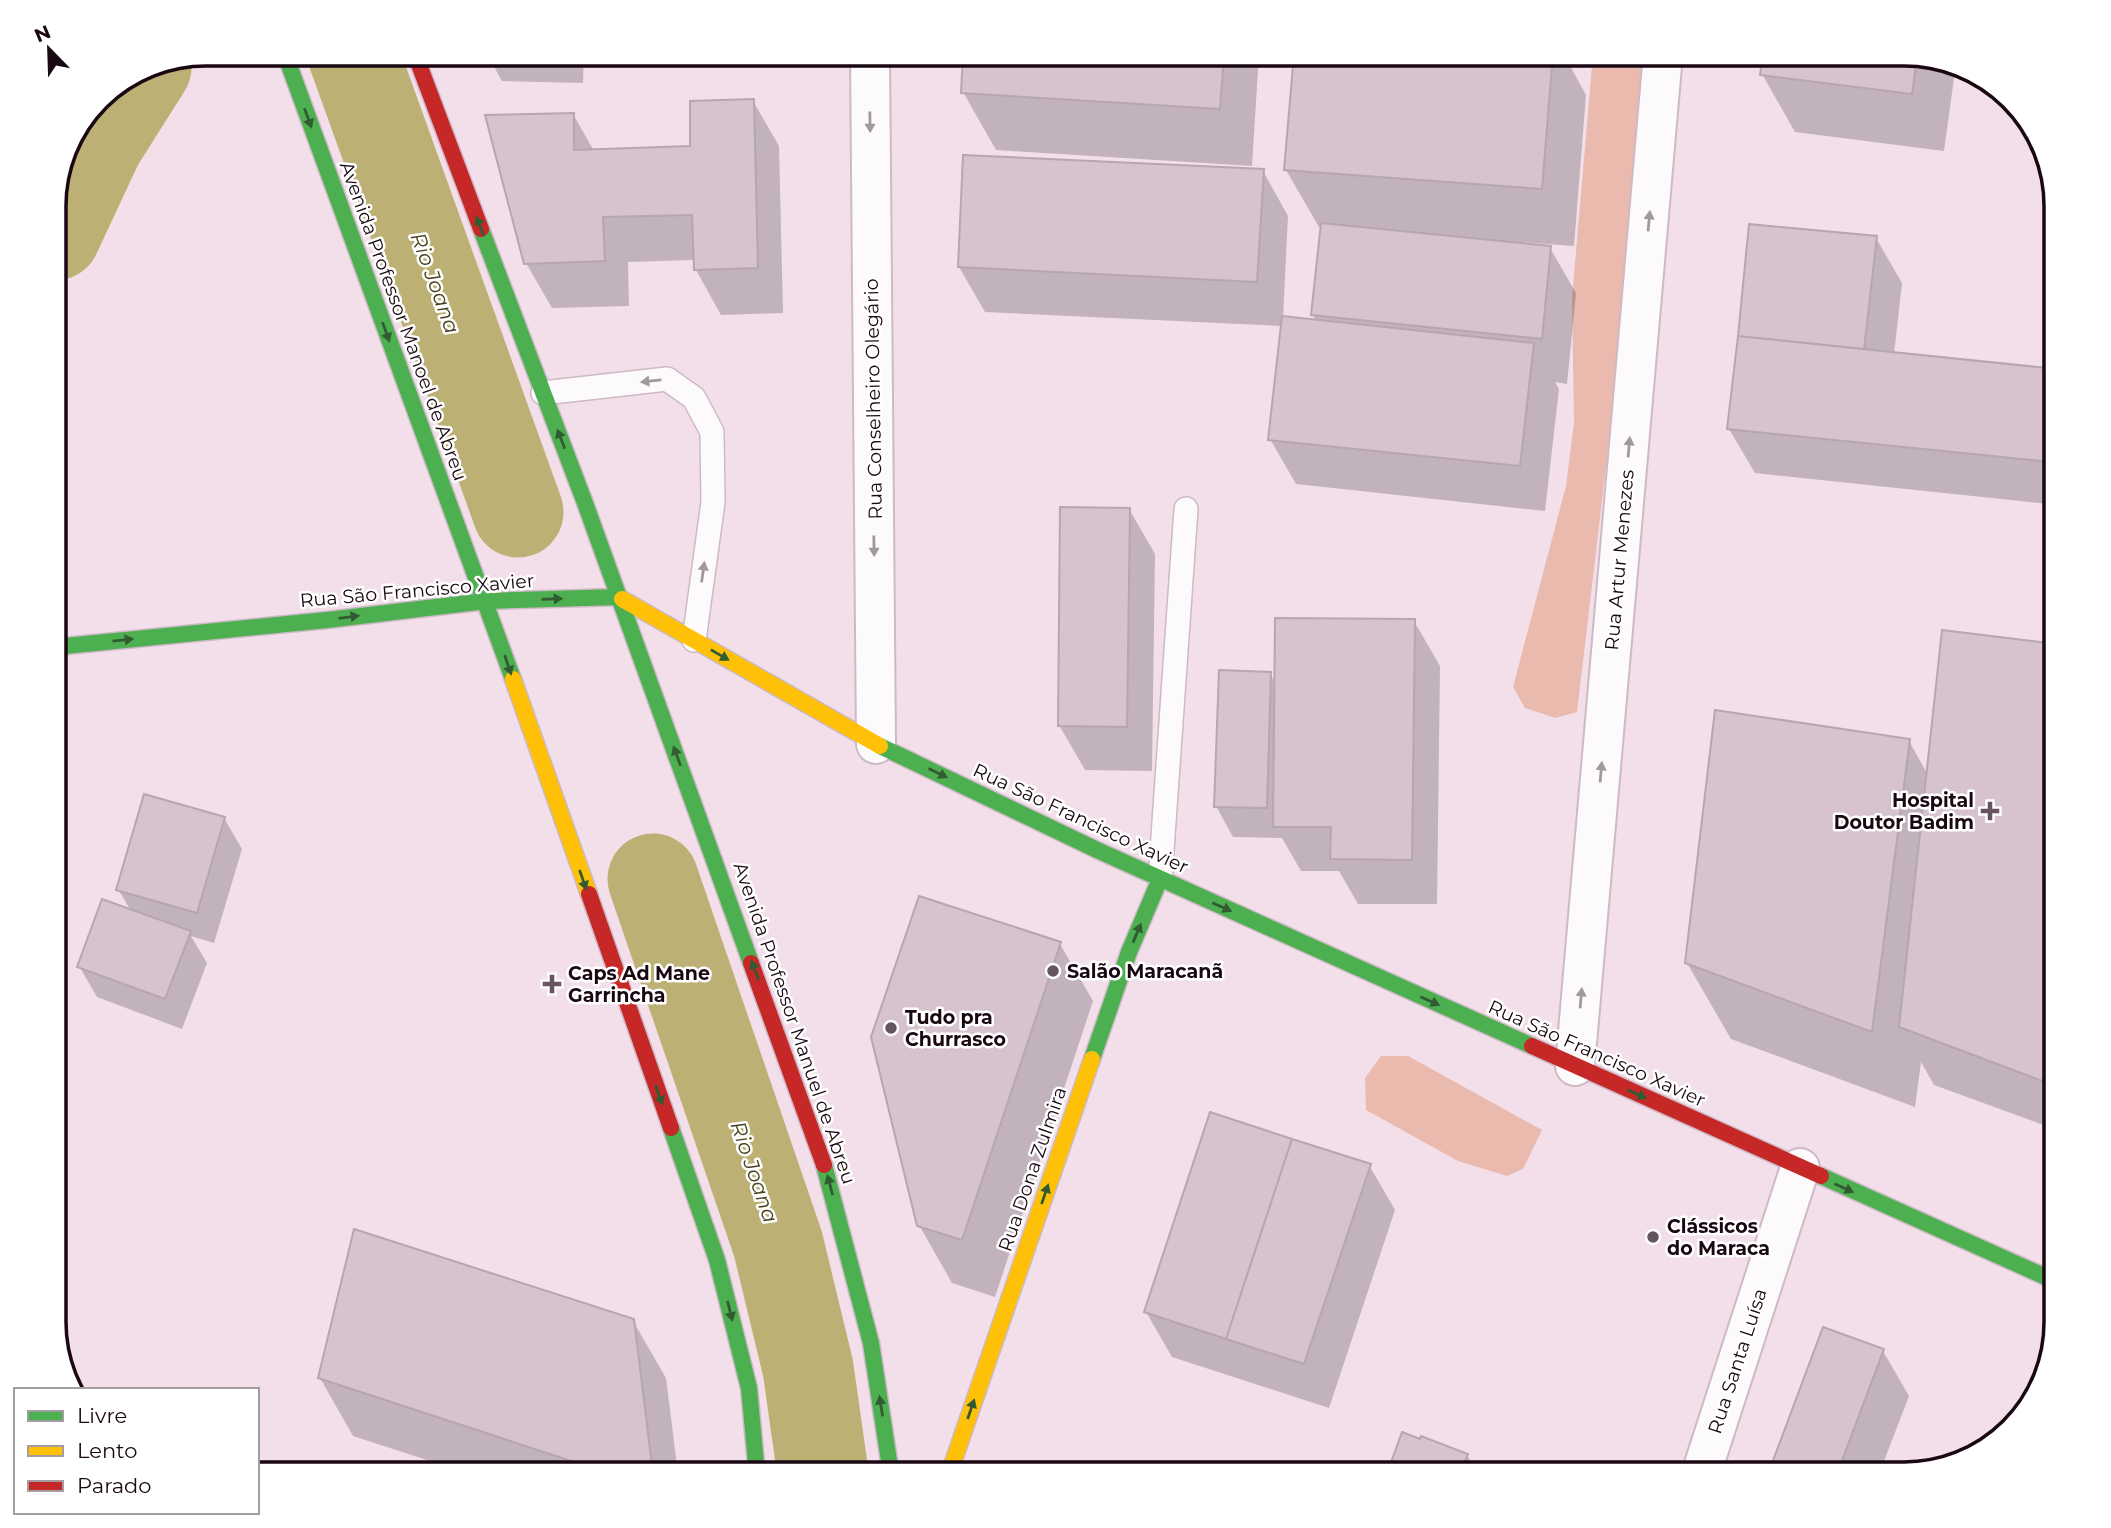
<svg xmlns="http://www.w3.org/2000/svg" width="2111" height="1528" font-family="Montserrat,sans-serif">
	<rect width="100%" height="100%" fill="#f2dfea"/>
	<path fill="#eabaaf" d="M1593 54H1655L1577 712 1555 718 1525 708 1513 687 1566 486 1574 423 1572 298Z
		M1381 1056H1408L1542 1130 1523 1169 1507 1176 1458 1161 1366 1110 1365 1078Z"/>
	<path fill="#0003" d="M487 54H584L583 83 502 81Z
		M965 54H1259L1252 166 996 150 963 92Z
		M1295 54H1594L1593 64 1568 62 1586 95 1574 246 1522 242V245L1550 248 1576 293 1567 384 1555 382 1559 389 1545 511 1296 484 1270 439 1282 326 985 312 959 267 1263 171 1288 216 1283 318 1317 322 1313 315 1322 228 1319 227 1286 170Z
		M1905 54 1955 71 1944 151 1795 132 1762 74Z
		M753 101 779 146 783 313 721 315 696 270 695 260 628 262 629 306 552 308 526 263 573 114 594 151 692 148Z
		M1751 226 1876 238 1902 283 1894 354 2057 371V505L1755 473 1729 429Z
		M1129 509 1155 554 1152 771 1085 770 1059 725Z
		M1414 621 1440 666 1437 904H1358L1339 871H1301L1282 838 1233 837 1216 806 1270 674 1276 684Z
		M2057 645V1130L1934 1085 1921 1062 1915 1107 1731 1039 1687 963 1909 741 1928 775Z
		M224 818 242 849 214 943 191 936 207 963 182 1029 97 997 79 966 131 911 118 889Z
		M1060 944 1093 1001 995 1297 952 1283 919 1225Z
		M1369 1165 1395 1210 1329 1408 1172 1357 1146 1312Z
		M633 1321 666 1378 678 1474H470L353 1436 320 1378Z
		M1883 1351 1909 1396 1879 1474H1770Z
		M1467 1455 1473 1466 1491 1474H1396L1392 1465Z"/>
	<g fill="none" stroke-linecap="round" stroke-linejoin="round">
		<path stroke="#bcb074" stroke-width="91" d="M353 54 518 512
			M55 235 98 143 146 67
			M653 879 778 1244 808 1368 823 1474"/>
	</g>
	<path fill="#d6c3ce" stroke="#b7a5b0" stroke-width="2" d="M963 54H1224L1220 109 961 93Z
		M1294 54H1553L1542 189 1284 170Z
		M1763 54H1905L1917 58 1912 94 1760 75Z
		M754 99 758 268 694 270 692 215 603 217 605 261 524 264 485 115 574 113V150L690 146V101Z
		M963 155 1264 169 1257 282 958 267Z
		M1321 223 1551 246 1542 339 1311 315Z
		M1749 224 1877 236 1864 349 1738 336Z
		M1282 316 1534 343 1520 466 1268 440Z
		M1738 336 2057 369V412L2051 462 1727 429Z
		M1060 507 1130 508 1127 727 1058 726Z
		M1275 618 1415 619 1412 860 1330 859 1331 827H1273Z
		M1942 630 2057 644V978L2045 1082 1899 1027Z
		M1219 670 1271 672 1267 808 1214 807Z
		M1715 710 1910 739 1872 1032 1685 963Z
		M144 794 225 817 197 913 116 890Z
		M919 896 1061 942 962 1240 917 1226 871 1037Z
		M102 899 191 931 165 999 77 967Z
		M1210 1112 1292 1139 1226 1339 1144 1312Z
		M1292 1139 1371 1164 1304 1364 1226 1339Z
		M354 1229 634 1319 653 1474H611L318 1378Z
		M1823 1327 1884 1349 1837 1474H1768Z
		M1402 1432 1420 1439 1421 1436 1468 1454 1465 1461 1492 1471 1491 1474H1394L1396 1468 1390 1465Z"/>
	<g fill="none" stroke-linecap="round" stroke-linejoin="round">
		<defs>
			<path id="lane" d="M543 393 667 379 694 398 712 432 713 502 694 640
				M1160 879 1186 509"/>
			<path id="street" d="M870 54 876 744
				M1575 1066 1663 54
				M1701 1474 1800 1168"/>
			<path id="fast" d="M285 54 513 679
				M481 229 585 503 751 963
				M55 647 327 620 486 601 618 597 622 599
				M880 746 1097 850 1532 1046
				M1092 1059 1129 952 1160 879
				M671 1128 717 1260 749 1388 757 1474
				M824 1165 871 1343 891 1474
				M1821 1176 2057 1282"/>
			<path id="slow" d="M622 599 880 746
				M513 679 589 894
				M949 1474 1092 1059"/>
			<path id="jam" d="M415 54 481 229
				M589 894 671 1128
				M751 963 824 1165
				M1532 1046 1821 1176"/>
		</defs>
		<use href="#lane" stroke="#cdbac5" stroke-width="26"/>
		<use href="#street" stroke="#cdbac5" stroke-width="42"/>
		<use href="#fast" stroke="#cdbac5" stroke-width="19"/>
		<use href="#slow" stroke="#cdbac5" stroke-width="19"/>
		<use href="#jam" stroke="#cdbac5" stroke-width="19"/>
		<use href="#lane" stroke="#fdfafc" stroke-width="23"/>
		<use href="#street" stroke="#fdfafc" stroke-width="38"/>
		<use href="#fast" stroke="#4caf50" stroke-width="16"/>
		<use href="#slow" stroke="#ffc107" stroke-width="16"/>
		<use href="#jam" stroke="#c62828" stroke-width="16"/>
	</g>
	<defs><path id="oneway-solid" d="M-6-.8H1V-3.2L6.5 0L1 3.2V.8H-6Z" transform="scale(1.75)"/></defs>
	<g fill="#325b31">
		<use href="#oneway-solid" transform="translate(308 118) rotate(70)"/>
		<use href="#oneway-solid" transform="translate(480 226) rotate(-111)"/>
		<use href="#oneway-solid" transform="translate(386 332) rotate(70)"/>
		<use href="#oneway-solid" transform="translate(561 439) rotate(-111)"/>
		<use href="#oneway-solid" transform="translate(552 599) rotate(-2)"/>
		<use href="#oneway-solid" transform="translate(349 617) rotate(-7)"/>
		<use href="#oneway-solid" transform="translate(123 640) rotate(-6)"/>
		<use href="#oneway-solid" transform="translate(720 655) rotate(30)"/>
		<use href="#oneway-solid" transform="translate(508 665) rotate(71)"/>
		<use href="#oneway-solid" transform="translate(677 756) rotate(-110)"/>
		<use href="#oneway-solid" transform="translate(938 773) rotate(26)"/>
		<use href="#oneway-solid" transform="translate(583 880) rotate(71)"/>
		<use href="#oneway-solid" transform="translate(1222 907) rotate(24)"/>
		<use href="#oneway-solid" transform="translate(1137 933) rotate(-67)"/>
		<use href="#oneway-solid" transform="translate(755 970) rotate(-110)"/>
		<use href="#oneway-solid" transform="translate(1430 1001) rotate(24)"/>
		<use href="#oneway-solid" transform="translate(1637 1094) rotate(24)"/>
		<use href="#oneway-solid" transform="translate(659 1095) rotate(71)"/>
		<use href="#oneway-solid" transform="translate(830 1185) rotate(-105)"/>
		<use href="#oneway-solid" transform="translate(1844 1188) rotate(24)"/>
		<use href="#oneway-solid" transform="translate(1045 1194) rotate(-71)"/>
		<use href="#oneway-solid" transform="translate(730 1311) rotate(76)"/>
		<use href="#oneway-solid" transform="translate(881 1406) rotate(-99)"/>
		<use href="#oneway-solid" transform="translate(971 1409) rotate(-71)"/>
	</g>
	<g fill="#a2999e">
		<use href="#oneway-solid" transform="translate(870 122) rotate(89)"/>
		<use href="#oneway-solid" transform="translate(1649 221) rotate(-85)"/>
		<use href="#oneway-solid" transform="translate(651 381) rotate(174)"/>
		<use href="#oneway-solid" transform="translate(1629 447) rotate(-85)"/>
		<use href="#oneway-solid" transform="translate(874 546) rotate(89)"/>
		<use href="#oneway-solid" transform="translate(703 572) rotate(-82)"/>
		<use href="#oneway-solid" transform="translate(1601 772) rotate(-85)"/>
		<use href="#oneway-solid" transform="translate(1581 998) rotate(-85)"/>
	</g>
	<g fill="#65535e" stroke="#fff" stroke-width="2.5">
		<path d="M1986.5 800.5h7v7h7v7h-7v7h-7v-7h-7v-7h7z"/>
		<circle cx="1053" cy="971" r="7"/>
		<path d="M548.5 973.5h7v7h7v7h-7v7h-7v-7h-7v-7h7z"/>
		<circle cx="891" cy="1028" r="7"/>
		<circle cx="1653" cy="1237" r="7"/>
	</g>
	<g text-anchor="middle" stroke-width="5" stroke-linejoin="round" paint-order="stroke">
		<g font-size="19" fill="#190712" stroke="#fff">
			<text transform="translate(404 321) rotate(70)" y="7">Avenida Professor Manoel de Abreu</text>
			<text transform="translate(873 399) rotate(-91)" y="7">Rua Conselheiro Olegário</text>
			<text transform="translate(1619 560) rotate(-85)" y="7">Rua Artur Menezes</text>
			<text transform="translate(417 590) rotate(-5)" y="7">Rua São Francisco Xavier</text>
			<text transform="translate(1081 818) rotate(25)" y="7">Rua São Francisco Xavier</text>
			<text transform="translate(795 1023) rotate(71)" y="7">Avenida Professor Manuel de Abreu</text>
			<text transform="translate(1597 1053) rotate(24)" y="7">Rua São Francisco Xavier</text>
			<text transform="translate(1032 1169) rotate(-71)" y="7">Rua Dona Zulmira</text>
			<text transform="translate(1737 1361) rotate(-72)" y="7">Rua Santa Luísa</text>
		</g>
		<g font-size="19" font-weight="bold" fill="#190712" stroke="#fff" text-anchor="start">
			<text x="1974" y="807" text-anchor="end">Hospital<tspan x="1974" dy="22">Doutor Badim</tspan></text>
			<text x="1067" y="978">Salão Maracanã</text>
			<text x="568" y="980">Caps Ad Mane<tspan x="568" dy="22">Garrincha</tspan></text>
			<text x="905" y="1024">Tudo pra<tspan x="905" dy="22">Churrasco</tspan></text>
			<text x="1667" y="1233">Clássicos<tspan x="1667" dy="22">do Maraca</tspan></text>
		</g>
		<g font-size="21" font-style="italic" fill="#48431d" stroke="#fff">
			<text transform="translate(435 283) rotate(70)" y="7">Rio Joana</text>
			<text transform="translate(754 1172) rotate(71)" y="7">Rio Joana</text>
		</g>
	</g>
	<path d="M0 0H2111V1528H0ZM206 66H1904A140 140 0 0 1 2044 206V1322A140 140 0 0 1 1904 1462H206A140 140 0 0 1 66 1322V206A140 140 0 0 1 206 66Z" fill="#fff" fill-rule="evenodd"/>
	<path fill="none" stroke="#190712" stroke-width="3.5" d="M206 66H1904A140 140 0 0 1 2044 206V1322A140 140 0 0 1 1904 1462H206A140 140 0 0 1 66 1322V206A140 140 0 0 1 206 66Z"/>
	<rect x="14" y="1388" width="245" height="126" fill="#ffffff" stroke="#a39ca0" stroke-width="2"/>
	<rect x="28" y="1411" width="35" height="10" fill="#4caf50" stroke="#a39ca0" stroke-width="2"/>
	<text x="77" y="1423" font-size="21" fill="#190712">Livre</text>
	<rect x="28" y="1446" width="35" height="10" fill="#ffc107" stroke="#a39ca0" stroke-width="2"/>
	<text x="77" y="1458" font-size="21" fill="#190712">Lento</text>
	<rect x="28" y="1481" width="35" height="10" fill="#c62828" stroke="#a39ca0" stroke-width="2"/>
	<text x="77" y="1493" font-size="21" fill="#190712">Parado</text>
	<g transform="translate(49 49) rotate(337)" stroke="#ffffff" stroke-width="5" paint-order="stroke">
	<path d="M0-5L12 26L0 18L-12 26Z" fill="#190712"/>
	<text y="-10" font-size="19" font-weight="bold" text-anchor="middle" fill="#190712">N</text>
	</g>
</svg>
